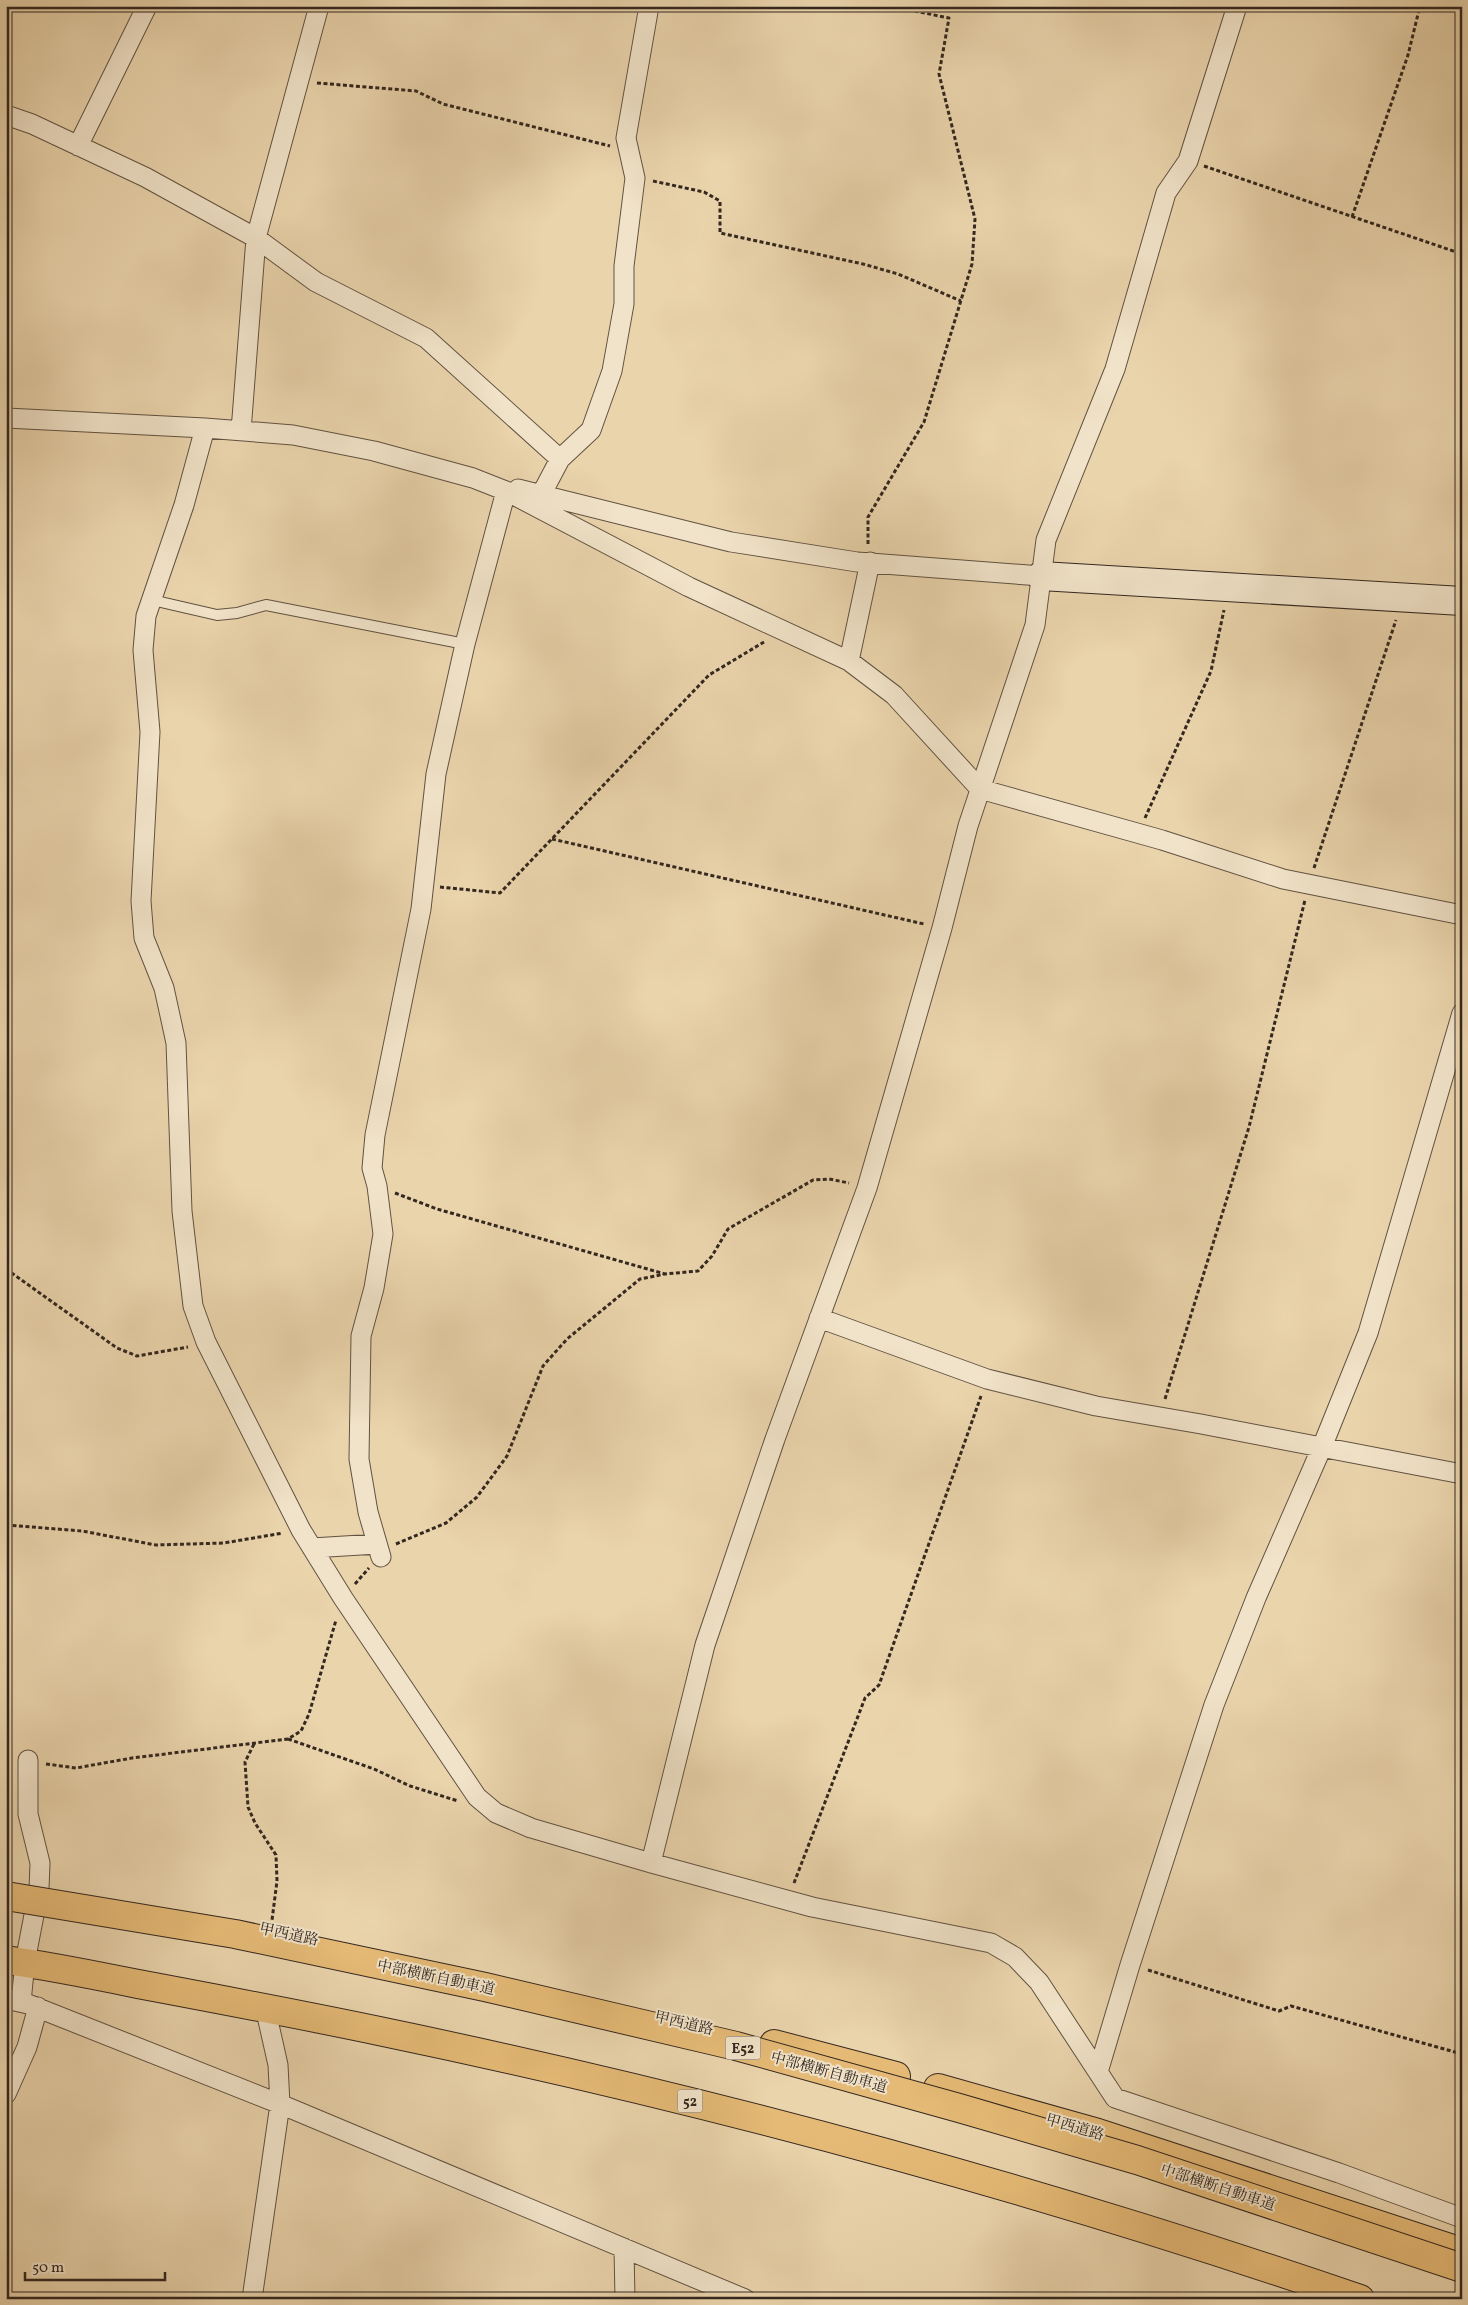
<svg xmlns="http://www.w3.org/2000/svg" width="1468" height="2305" font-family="Vollkorn,'Noto Serif JP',serif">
	<rect width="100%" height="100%" fill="#ead4ac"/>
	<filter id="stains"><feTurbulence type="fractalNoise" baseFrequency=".004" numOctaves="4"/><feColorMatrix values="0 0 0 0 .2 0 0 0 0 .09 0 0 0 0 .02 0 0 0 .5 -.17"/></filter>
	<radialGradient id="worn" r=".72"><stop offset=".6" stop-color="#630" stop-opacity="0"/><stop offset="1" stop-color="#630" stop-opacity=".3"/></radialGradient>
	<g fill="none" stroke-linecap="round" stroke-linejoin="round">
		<defs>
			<path id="lane" d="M152 600 217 615 237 613 266 605 465 644"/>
			<path id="street" d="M6 115 32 124 145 177 256 238 316 282 426 338 560 459
				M78 146 147 6
				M6 418 205 428 293 435 374 451 473 478 506 491 689 587 849 661 894 695 980 789 1162 840 1283 879 1462 915
				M205 428 184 505 146 616 143 650 150 732 141 901 144 938 164 988 176 1043 182 1211 193 1306 206 1342 301 1530 343 1598 477 1797 496 1813 531 1828 651 1863 812 1907 991 1943 1015 1957 1039 1982 1115 2098 1339 2173 1462 2218
				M241 431 256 238 319 6
				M518 489 731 542 857 562 1041 576
				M533 504 541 495 560 459 591 430 612 371 624 304V266L635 178 626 138 649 6
				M849 661 870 562
				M819 1318 987 1379 1096 1406 1201 1424 1462 1474
				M312 1548 377 1544
				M381 1557 368 1512 359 1459 361 1336 374 1288 383 1234 377 1186 372 1168 375 1135 421 909 436 774 465 644 506 491
				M651 1863 705 1645 775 1439 867 1188 942 928 968 826 1035 625 1046 540 1115 369 1166 193 1188 161 1237 6
				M6 1999 28 2004 280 2104 745 2299
				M21 2002 25 1962 39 1889 40 1863 28 1814V1760
				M1098 2072 1130 1965 1214 1705 1256 1598 1322 1447 1368 1333 1462 1013
				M6 2094 27 2047 38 2007
				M624 2248 625 2299
				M252 2299 280 2104 278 2065 265 2007"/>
			<path id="secondary" d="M1041 576 1462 601"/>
			<path id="highway" d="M6 1960C50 1966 94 1975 138 1984 218 1999 298 2014 379 2031 711 2100 1039 2189 1360 2299
				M774 2044 896 2076
				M938 2088 1098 2133 1462 2252"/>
		</defs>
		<use href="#lane" stroke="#615242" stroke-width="12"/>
		<use href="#street" stroke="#615242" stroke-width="21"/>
		<use href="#secondary" stroke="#33271f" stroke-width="30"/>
		<use href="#highway" stroke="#33271f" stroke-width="30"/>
		<path stroke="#33271f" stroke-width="3" stroke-dasharray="4 2.5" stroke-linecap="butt" d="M317 83 416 91 443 104 610 146
			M1204 166 1462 254
			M653 181 704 192 720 201V233L863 264 898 274 961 301
			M1352 217 1408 55 1420 6
			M868 544V517L924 422 972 264 975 219 939 74 949 18 890 6
			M1145 818 1211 671 1224 610
			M552 839 924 924
			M1314 868 1396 620
			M440 887 500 893 709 675 764 642
			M395 1193 437 1209 665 1274
			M6 1269 117 1348 137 1356 188 1347
			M1165 1399 1249 1127 1305 900
			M6 1525 82 1531 156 1545 224 1543 283 1533
			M396 1544 446 1523 477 1497 507 1456 543 1366 567 1339 640 1279 665 1274 698 1271 712 1256 728 1229 813 1180 829 1179 849 1183
			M355 1584 369 1568
			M288 1739 374 1769 410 1786 458 1801
			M254 1744 245 1762 248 1807 255 1823 276 1855 277 1881 272 1920
			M46 1764 76 1768 132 1758 288 1739 301 1731 309 1714 336 1620
			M794 1883 865 1698 879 1685 981 1396
			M1148 1970 1279 2011 1291 2006 1462 2054"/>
		<use href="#lane" stroke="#f1e3c9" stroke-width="10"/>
		<use href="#street" stroke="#f1e3c9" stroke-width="19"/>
		<use href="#secondary" stroke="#f1e3c9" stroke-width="28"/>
		<use href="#highway" stroke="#e5ba76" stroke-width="28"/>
		<defs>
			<path id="highway-bridge" d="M6 1896 235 1934 485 1987 736 2046 959 2108 1137 2160 1462 2268"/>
		</defs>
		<use href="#highway-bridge" stroke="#33271f" stroke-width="30" stroke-linecap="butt"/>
		<use href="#highway-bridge" stroke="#e5ba76" stroke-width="28"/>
	</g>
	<g text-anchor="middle" stroke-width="4" stroke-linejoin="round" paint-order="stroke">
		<g fill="#f1e3c9" stroke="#6c5f52" stroke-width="1">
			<rect x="725.5" y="2036.5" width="35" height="23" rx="4"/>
			<rect x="677.5" y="2089.5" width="25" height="23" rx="4"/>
		</g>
		<g font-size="14" font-weight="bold" fill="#33271f">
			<text x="743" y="2053">E52</text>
			<text x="690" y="2106">52</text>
		</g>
		<g font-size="15" fill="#33271f" stroke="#f1e3c9">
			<text transform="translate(289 1934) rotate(12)" y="5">甲西道路</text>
			<text transform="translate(436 1977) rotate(12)" y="5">中部横断自動車道</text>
			<text transform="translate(684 2023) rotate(13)" y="5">甲西道路</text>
			<text transform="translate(829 2072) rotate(15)" y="5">中部横断自動車道</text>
			<text transform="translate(1075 2127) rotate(16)" y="5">甲西道路</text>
			<text transform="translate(1218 2187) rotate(18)" y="5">中部横断自動車道</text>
		</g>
	</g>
	<rect width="1468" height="2305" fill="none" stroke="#ead4ac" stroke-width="25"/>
	<rect x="8" y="8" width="1453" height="2290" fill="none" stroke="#33271f" stroke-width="2.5"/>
	<rect x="12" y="12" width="1443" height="2280" fill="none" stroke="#33271f"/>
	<path d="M25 2272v8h140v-8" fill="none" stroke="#33271f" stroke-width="2.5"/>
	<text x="32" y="2272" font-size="15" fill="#33271f" stroke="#f1e3c9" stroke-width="4" paint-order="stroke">50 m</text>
	<rect width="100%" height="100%" filter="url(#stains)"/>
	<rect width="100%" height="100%" fill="url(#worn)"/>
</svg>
